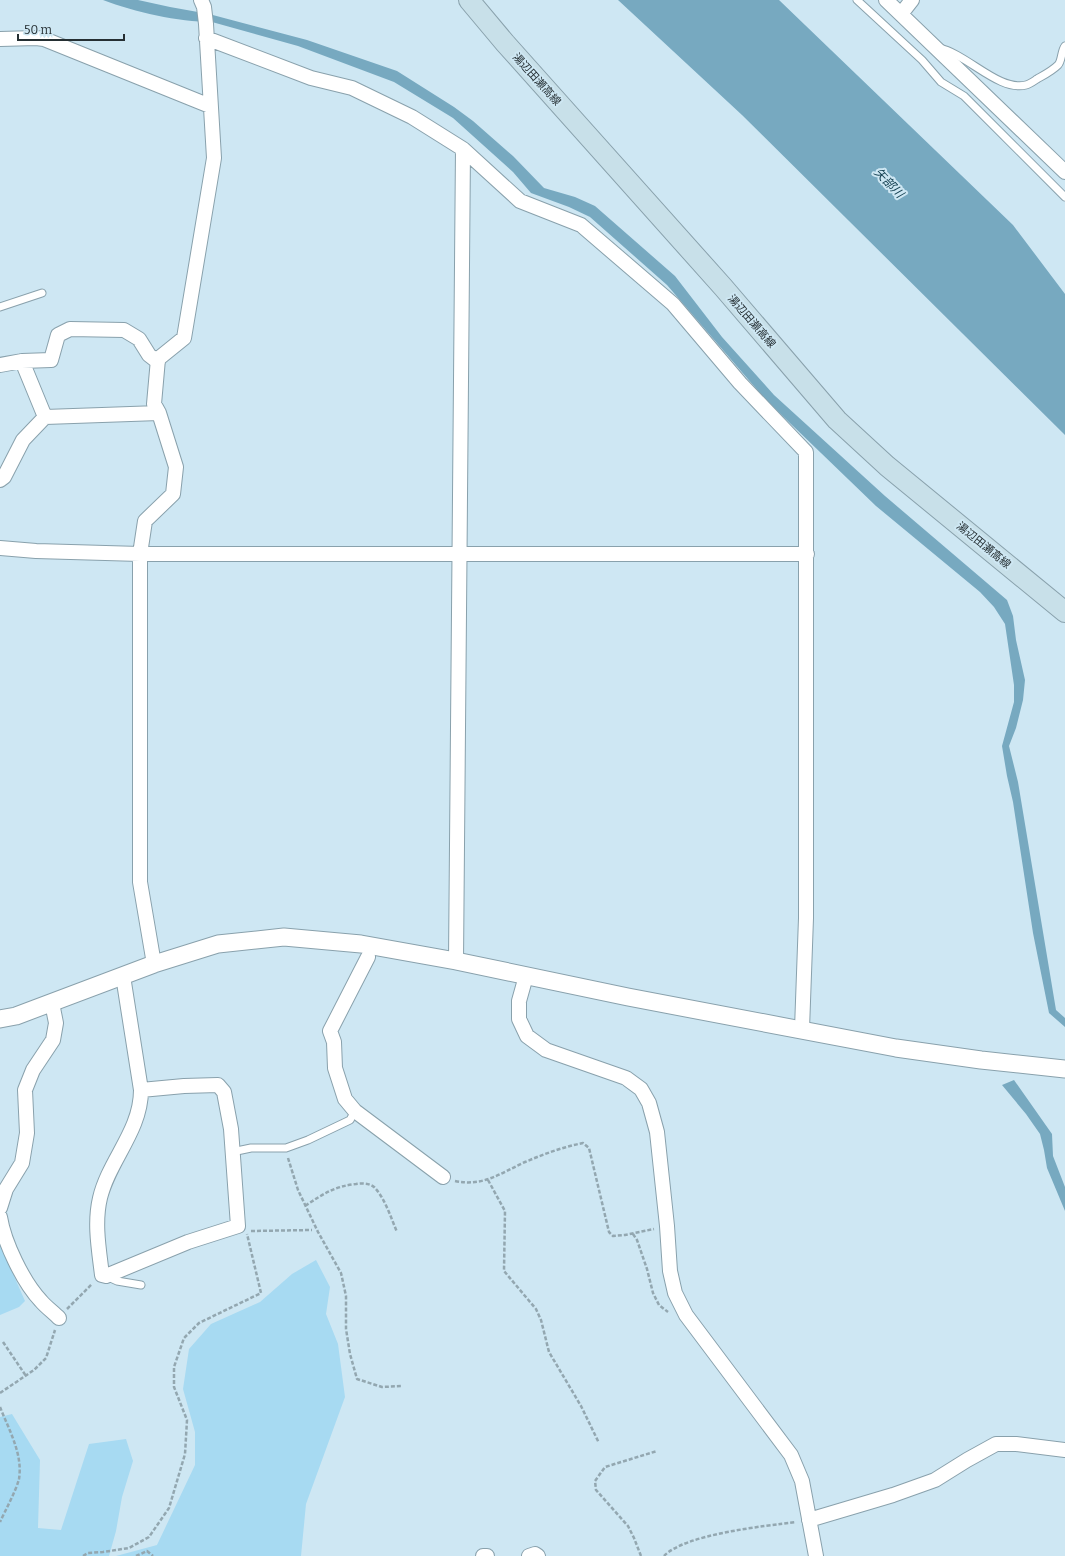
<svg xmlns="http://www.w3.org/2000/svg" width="1065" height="1556" font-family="Bitter,'Noto Sans JP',serif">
	<rect width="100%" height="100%" fill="#cee7f3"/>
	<path fill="#a7daf2" d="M0 1244 25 1301 19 1307 0 1315Z
		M316 1260 330 1287 326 1314 338 1344 345 1397 306 1504 301 1556H116L157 1545 195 1465V1432L183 1389 189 1349 211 1324 260 1302 292 1274Z
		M12 1414 40 1460 38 1528 61 1530 89 1444 126 1439 133 1461 122 1497 116 1531 109 1556H0V1417Z"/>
	<path fill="#77a9c0" d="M103 0H138L170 7 209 14 307 40 397 71 454 107 473 121 513 156 544 188 575 197 595 206 675 276 722 337 774 395 885 496 1007 600 1013 616 1016 640 1025 680 1023 700 1016 728 1009 746 1018 782 1056 1010 1065 1018V1027L1049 1013 1033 933 1013 802 1007 776 1002 746 1014 702V685L1005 624 994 607 980 592 876 506 766 400 667 285 590 217 569 207 531 193 513 172 453 118 394 82 298 46 212 22C178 22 135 12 103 0Z
		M618 0H779L1013 225 1065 294V435L742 115Z
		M1014 1080 1052 1134 1053 1156 1065 1187V1211L1047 1168 1044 1150 1040 1134 1026 1114 1002 1085Z"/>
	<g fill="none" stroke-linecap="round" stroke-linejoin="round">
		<defs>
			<path id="service" d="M857 0 922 60 941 82 964 96 1065 197
				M939 48C967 54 999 92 1026 85 1030 84 1034 81 1037 79 1044 75 1052 71 1058 65 1062 61 1061 51 1065 46
				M0 307 42 293
				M232 1152 251 1148H286L308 1140 350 1120 355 1111
				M106 1276 117 1281 141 1285"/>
			<path id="minor" d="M886 0 1065 172
				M901 14 912 0
				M206 38 311 78 352 88 412 117 463 149 520 201 581 225 673 304 740 383 806 452V918L802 1029
				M0 39 36 38 44 39 210 106
				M22 361 45 417
				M0 365 22 361 51 360 58 335 70 329 124 330 139 339 149 355 158 362
				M0 480 4 477 23 440 45 417 159 413
				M0 548 36 551 140 554H807
				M368 957 330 1031 334 1042 335 1068 345 1099 355 1111 443 1177
				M456 961 463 149
				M154 964 140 882V554L145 521 173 494 176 467 159 413 154 404 158 359 184 338 214 158 206 24 204 7 201 0
				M123 976 141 1090C141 1131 109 1160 100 1198 94 1223 99 1250 102 1275L106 1276 188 1242 238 1226 231 1129 224 1092 218 1085 184 1086 141 1090
				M526 976 519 1001V1019L527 1036 546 1050 626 1078 641 1089 649 1103 657 1132 667 1226 670 1271 675 1293 686 1315 791 1455 802 1481 816 1556
				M0 1208 6 1189 22 1163 27 1133 25 1090 33 1070 53 1040 56 1023 52 1003
				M0 1217C4 1242 23 1282 41 1301 46 1307 53 1312 59 1318
				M809 1520 893 1495 935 1480 967 1460 996 1444H1016L1065 1450
				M483 1556H487
				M529 1556 535 1554 538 1556"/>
			<path id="tertiary" d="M0 1019 16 1016 154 964 218 944 284 937 361 944 456 961 628 997 896 1048 981 1060 1065 1069"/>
			<path id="secondary" d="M469 0 505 43 723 287 837 420 887 466 1065 612"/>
		</defs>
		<use href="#service" stroke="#89a1ac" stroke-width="9"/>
		<use href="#minor" stroke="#89a1ac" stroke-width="16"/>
		<use href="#tertiary" stroke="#89a1ac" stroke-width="19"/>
		<use href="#secondary" stroke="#89a1ac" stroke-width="22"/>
		<path stroke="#93a7b0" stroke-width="2.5" stroke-dasharray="4 2" stroke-linecap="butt" d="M288 1158 298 1190 318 1232 341 1273 346 1296V1329L350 1354 357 1379 382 1387 402 1386
			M488 1180 505 1211 504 1271 536 1309 541 1320 549 1352 581 1406 599 1443
			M455 1181C483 1187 501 1173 525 1162 544 1154 563 1147 583 1143L589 1148 609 1232 613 1236 625 1235 654 1229
			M305 1206C323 1194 335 1186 356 1184 362 1183 369 1183 374 1187 385 1198 391 1218 397 1232
			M251 1231 312 1230
			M633 1234 637 1240 647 1269 653 1293 659 1305 668 1312
			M67 1309 92 1284
			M3 1342 26 1376
			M0 1393 34 1370 46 1358 55 1330
			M0 1407C9 1430 23 1454 19 1479 16 1491 5 1511 0 1522
			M83 1556 88 1553 103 1552 129 1548 149 1537 169 1508 185 1454 187 1420 174 1387V1367L184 1338 199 1323 261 1293 247 1234
			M136 1556 147 1551 153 1556
			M641 1556 634 1538 628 1526 596 1490 595 1481 605 1467 657 1451
			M664 1556C685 1534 765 1526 796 1522"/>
		<use href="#service" stroke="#fff" stroke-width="7"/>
		<use href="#minor" stroke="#fff" stroke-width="14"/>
		<use href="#tertiary" stroke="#fff" stroke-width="17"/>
		<use href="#secondary" stroke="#c8e0e9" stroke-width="20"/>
	</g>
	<g text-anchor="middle" stroke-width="4" stroke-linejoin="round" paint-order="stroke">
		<g font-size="11" fill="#252f33" stroke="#cee7f3">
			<text transform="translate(537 79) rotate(48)" y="4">湯辺田瀬高線</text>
			<text transform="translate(752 321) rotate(49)" y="4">湯辺田瀬高線</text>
			<text transform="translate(984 545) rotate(39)" y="4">湯辺田瀬高線</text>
		</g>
		<g font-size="12" font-style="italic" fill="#123e4f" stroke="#cee7f3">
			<text transform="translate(889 183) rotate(46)" y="4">矢部川</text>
		</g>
	</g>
	<path d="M18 34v6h106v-6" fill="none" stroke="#252f33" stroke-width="2"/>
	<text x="24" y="34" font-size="12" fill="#252f33" stroke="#cee7f3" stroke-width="3" paint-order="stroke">50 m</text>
</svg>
